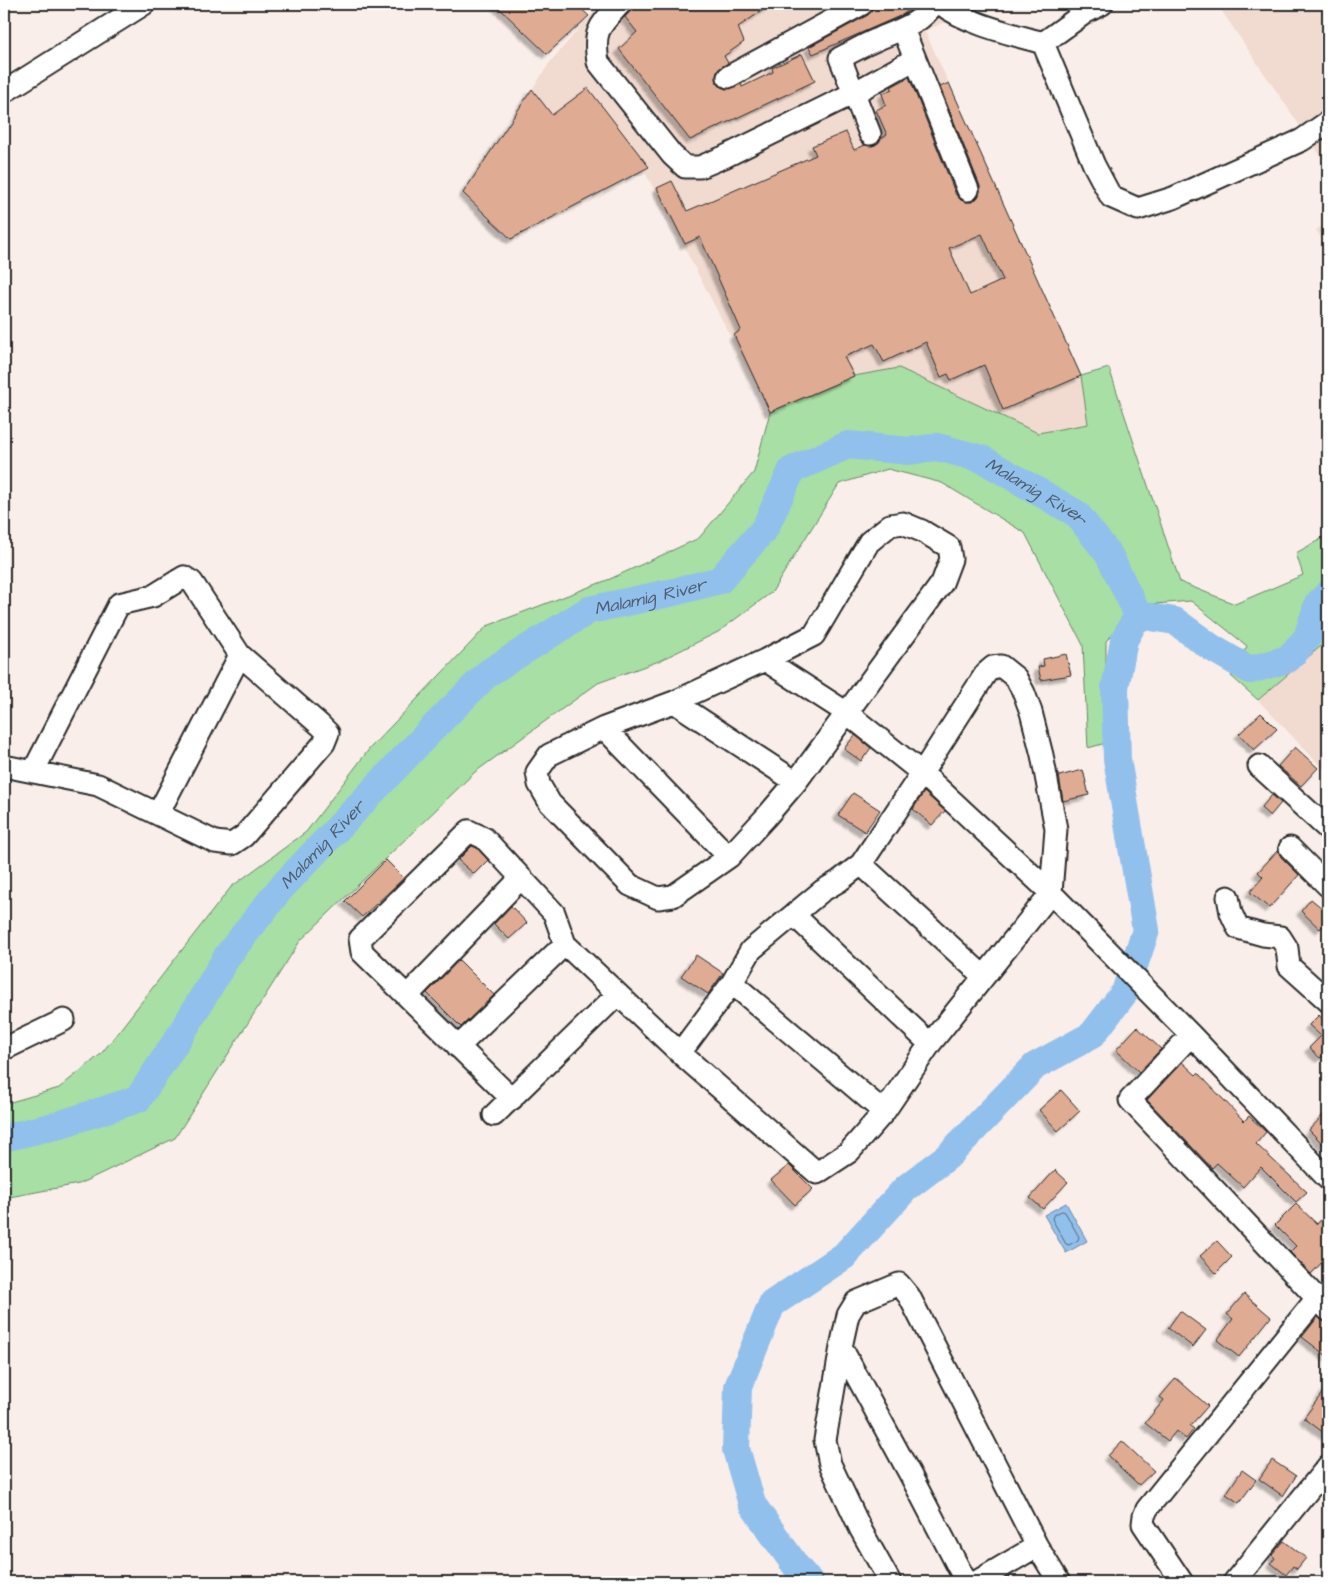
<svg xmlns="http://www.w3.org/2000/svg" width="1332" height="1586" font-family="'Architects Daughter',sans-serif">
	<defs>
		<filter id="shadow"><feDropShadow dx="-4.5" dy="4.5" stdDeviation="1" flood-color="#0004"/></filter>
	</defs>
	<rect width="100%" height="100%" fill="#f9eee9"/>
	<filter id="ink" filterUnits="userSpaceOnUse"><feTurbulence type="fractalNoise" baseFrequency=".02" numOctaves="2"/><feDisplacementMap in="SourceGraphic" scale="10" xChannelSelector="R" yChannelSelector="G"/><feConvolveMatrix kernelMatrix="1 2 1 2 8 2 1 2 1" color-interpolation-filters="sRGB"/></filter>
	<g filter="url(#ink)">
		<path fill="#f1dacf" d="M601 4H912L916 9 952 19 925 31 1081 376 1088 424 1038 433 899 368 854 376 770 412 644 170 511 239 463 193 551 61Z
			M1217 4H1328V167Z
			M1328 222V247L1316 230Z
			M1328 640V774L1258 700Z"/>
		<path fill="#a7dfa4" stroke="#698568" d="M899 368 1038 433 1088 424 1081 376 1109 368 1180 582 1235 604 1303 575 1296 553 1328 535V640L1258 700 1231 676 1247 646 1191 601 1143 605 1106 641V743L1088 748 1083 645 1025 533 942 483 888 469 839 484 772 592 718 632 659 661 598 683 475 772 300 941 175 1138 79 1184 4 1198V1104L59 1088 101 1054 231 887 306 832 370 748 487 626 610 579 699 538 754 472 770 412 854 376Z"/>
		<path fill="#92c0ec" stroke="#69849f" d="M1066 1203 1087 1241 1066 1253 1044 1215Z"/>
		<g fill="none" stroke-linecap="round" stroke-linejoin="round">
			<path stroke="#546778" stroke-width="1" d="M1062 1211 1065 1212 1079 1237 1078 1240 1069 1245 1066 1244 1052 1219 1053 1216Z"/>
			<g stroke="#92c0ec" stroke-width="28">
				<path d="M1138 615 1175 621 1212 648 1250 670 1288 659 1307 638 1318 604 1328 594"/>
				<path id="s1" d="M4 1138 58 1125 138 1099 181 1034 228 955 280 889 431 730 488 673 589 610 674 592 720 580 765 528 792 470 848 445 909 451 937 447 982 459 1077 514 1109 555 1138 615"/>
				<path d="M810 1582 798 1569 752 1504 736 1449 738 1387 772 1304 844 1256 906 1188 948 1156 1035 1066 1092 1035 1125 992 1146 930 1117 759 1115 688 1124 640 1138 615"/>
			</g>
		</g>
		<path fill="#dfab93" stroke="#2b2b2b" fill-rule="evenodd" filter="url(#shadow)" d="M495 4H576L589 16 547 54Z
			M637 4H772L738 27 744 42 724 56 728 63 717 71 716 77 717 83 721 87 727 89 741 84 742 87 773 72 772 68 802 54 815 81 690 140 619 49 637 32 625 17Z
			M881 4H918L902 15 813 54 809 47 868 15 874 7Z
			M909 77 956 195 961 200 967 202H972L978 197 980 191V186L940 87 949 83 1081 376 1003 410 984 365 951 380 948 374 941 377 926 342 884 362 874 344 844 357 854 376 770 412 734 335 741 330 700 237 685 244 657 188 672 181 687 211 816 155 812 146 846 132 854 150 865 145H875L882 138 887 135 876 110 886 105 882 94 892 89 891 87ZM982 234 1003 280 970 295 949 248Z
			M588 88 649 167 511 239 463 193 532 89 552 115Z
			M1066 654 1071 675 1041 680 1038 667 1044 666 1043 659Z
			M1261 713 1277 729 1254 750 1239 734Z
			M855 735 871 748 861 761 844 749Z
			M1295 747 1318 768 1301 786 1278 766Z
			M1083 770 1089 795 1063 801 1059 776Z
			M924 792 945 811 932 825 913 809Z
			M853 793 880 810 865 832 838 815Z
			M1272 795 1281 803 1270 816 1261 808Z
			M472 846 477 848 488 860 474 874 458 860Z
			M1278 850 1281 857 1299 875 1269 908 1250 892 1263 877 1258 872Z
			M386 860 404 878 362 917 345 901Z
			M1311 899 1328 913V921L1320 929 1301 911Z
			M511 906 527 923 509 939 494 924Z
			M696 955 723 973 708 994 681 976Z
			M459 960 494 995 461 1027 427 993Z
			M1319 1015 1328 1025V1053L1320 1058 1309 1048 1321 1036 1309 1025Z
			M1137 1027 1161 1049 1139 1072 1116 1050Z
			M1182 1062 1196 1075 1198 1073 1244 1121 1249 1116 1266 1132 1256 1144 1307 1192 1296 1202 1261 1167 1243 1187 1217 1163 1212 1168 1147 1100Z
			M1061 1090 1080 1111 1058 1131 1039 1110Z
			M1328 1110V1149L1309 1130Z
			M789 1165 813 1189 795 1205 771 1180Z
			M1055 1170 1068 1182 1043 1209 1030 1198Z
			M1296 1204 1317 1224 1328 1213V1256L1311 1274 1290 1252 1296 1246 1275 1225Z
			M1217 1241 1232 1257 1216 1273 1200 1256Z
			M1244 1294 1271 1317 1239 1357 1217 1340 1233 1319 1227 1314Z
			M1180 1311 1206 1330 1193 1347 1168 1328Z
			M1318 1317 1324 1322H1328V1357L1302 1337Z
			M1176 1378 1208 1406 1190 1426 1194 1429 1186 1439 1176 1431 1168 1441 1145 1423 1164 1400 1160 1397Z
			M1328 1385V1436L1304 1418Z
			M1122 1441 1154 1471 1139 1485 1108 1456Z
			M1272 1460 1296 1476 1283 1496 1259 1479Z
			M1242 1470 1256 1480 1239 1503 1226 1494Z
			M1284 1541 1306 1558 1297 1569 1293 1566 1286 1575 1271 1563 1275 1558 1272 1555Z"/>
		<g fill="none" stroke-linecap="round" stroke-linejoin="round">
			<defs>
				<path id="minor" d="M620 4C599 27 593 30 598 62L672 155 685 167H700L724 157 854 93 915 59
					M941 4C967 24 1012 34 1043 43L1094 165 1111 197 1138 209 1173 198 1302 140 1328 122
					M903 29 968 190
					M1043 43 1086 12 1102 4
					M728 77 862 4
					M4 92 144 4
					M870 134 840 58C852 52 864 45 876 40 896 31 922 24 933 4
					M903 523 922 531 949 547 951 559 942 583 796 782 766 817 729 857 673 896 658 898 630 885 550 803 539 784 537 772 549 755 604 728 674 702 765 660 814 635 869 542 890 525Z
					M765 660 847 713 922 773 1051 893 1191 1035 1328 1179
					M674 702 796 782
					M604 728 729 857
					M4 766 98 785 215 842 232 844 244 836 324 743 328 733 320 725 240 655 192 582 184 577 153 596 119 604 33 772
					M1259 766 1328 829
					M158 814 240 655
					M1290 848 1328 886
					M861 864 983 976
					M1228 897 1231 913 1238 928 1263 935 1280 937 1287 948 1289 966 1328 1001
					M794 915 930 1044
					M732 983 884 1112
					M407 996 520 879
					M1191 1035 1130 1100 1328 1310
					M458 1047 565 944
					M4 1049 64 1020
					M512 1099 362 952 360 939 469 831 484 838 554 913 565 944 680 1053 817 1173 849 1152 884 1112 930 1044 1051 893 1056 829 1042 755 1031 712 1024 693 1016 678 1001 666 993 667 986 673 922 773 861 864 839 881 822 891 751 950 732 983 680 1053
					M494 1115 617 995
					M841 1347 911 1476 966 1582
					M890 1582 861 1530 830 1464 825 1440 841 1347 848 1315 856 1302 899 1284 909 1296 1037 1546 1059 1582
					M976 1582 1037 1546
					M1182 1582 1143 1524 1144 1516 1147 1509 1317 1298
					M1234 1582 1328 1466"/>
			</defs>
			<use href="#minor" stroke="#2b2b2b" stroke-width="25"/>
			<use href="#minor" stroke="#fff" stroke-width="21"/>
		</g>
	</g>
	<g text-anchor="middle" stroke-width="4" stroke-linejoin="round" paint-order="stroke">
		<g font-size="18" font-style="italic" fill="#4f5f6f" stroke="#fff">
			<text dy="6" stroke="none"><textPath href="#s1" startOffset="1340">Malamig River</textPath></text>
			<text dy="6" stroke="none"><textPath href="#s1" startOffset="875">Malamig River</textPath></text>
			<text dy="6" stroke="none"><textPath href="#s1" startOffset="455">Malamig River</textPath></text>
		</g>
	</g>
	<rect width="1332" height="1586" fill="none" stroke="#fff" stroke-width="20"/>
	<rect x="10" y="10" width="1312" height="1566" fill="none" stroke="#2b2b2b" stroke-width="2" filter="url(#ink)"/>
</svg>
